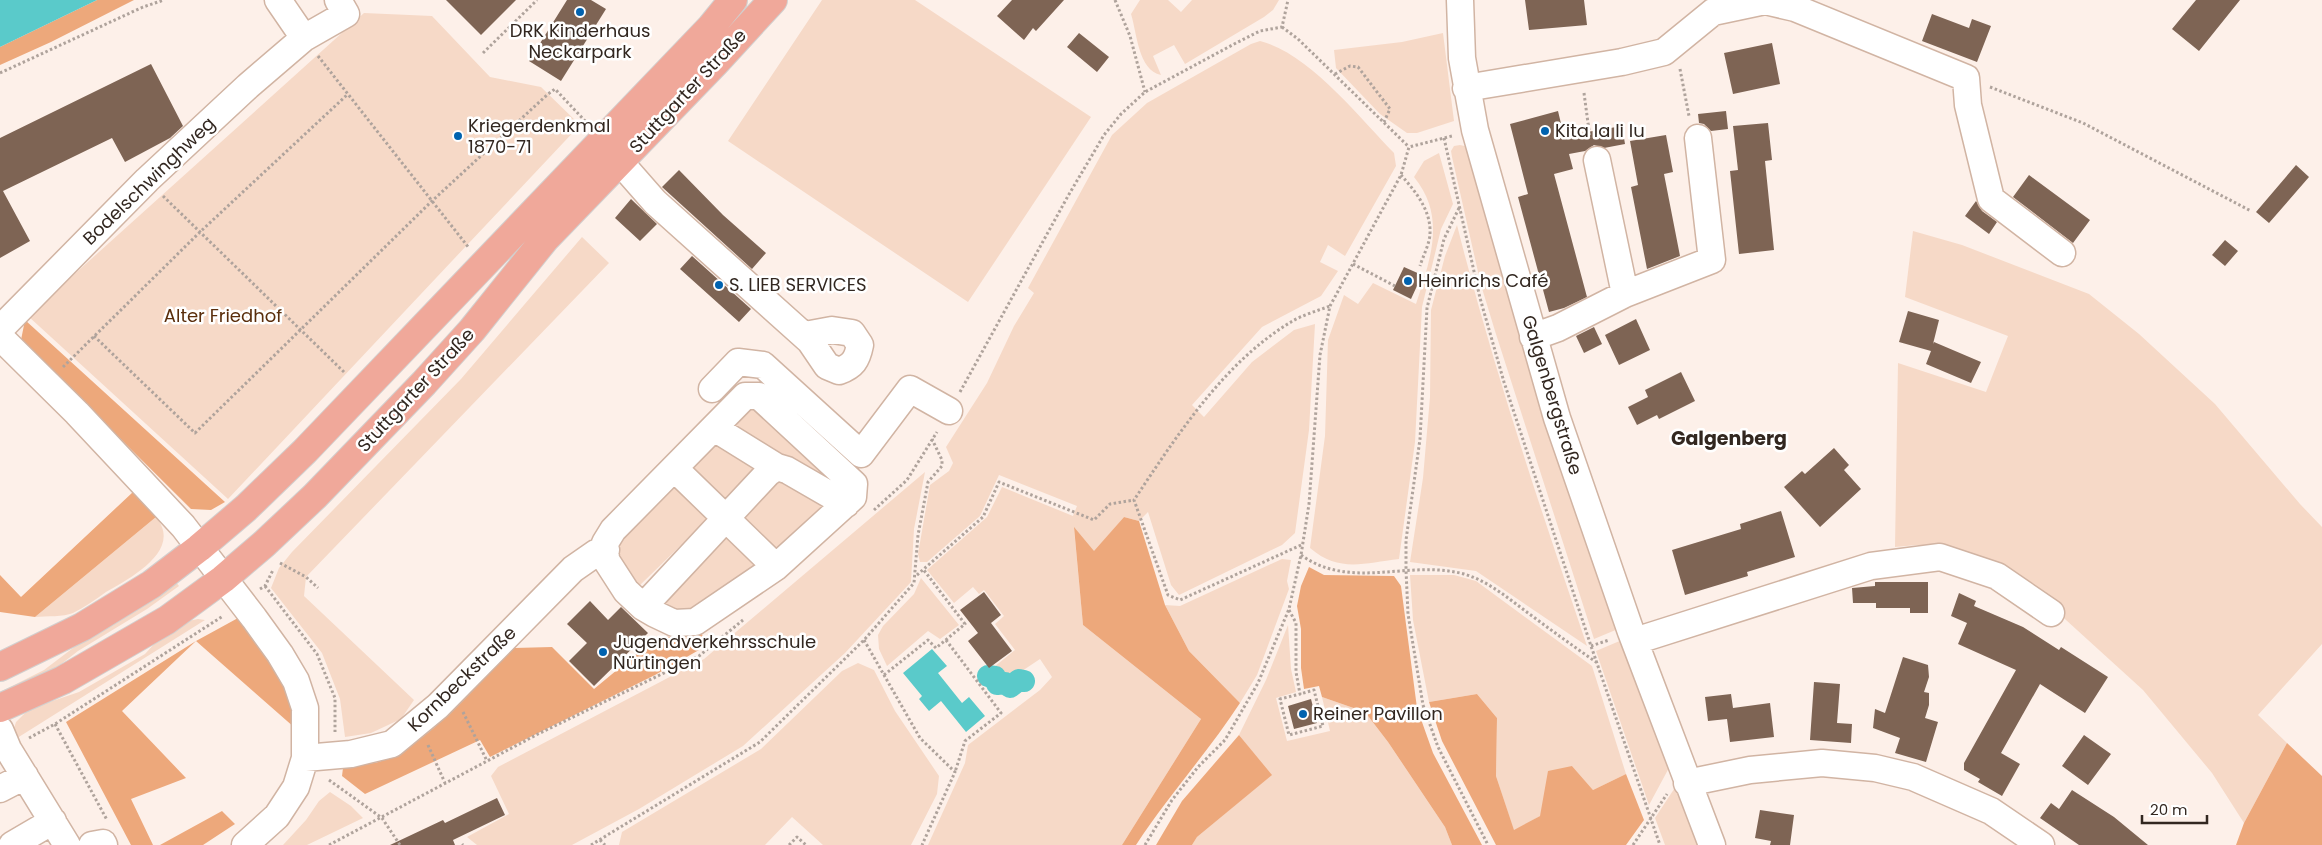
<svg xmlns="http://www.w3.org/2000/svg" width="2322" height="845" font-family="Poppins,sans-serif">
	<rect width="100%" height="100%" fill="#fdf0e9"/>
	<path fill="#f6d9c7" d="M822 0H915L1091 117 968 302 728 141Z
		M1140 0H1168L1181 12 1192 0H1279L1273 10 1264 17 1185 64 1174 45 1153 56 1161 75C1138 70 1137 33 1131 14Z
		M364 13 432 16 490 77 541 87 580 125 228 499 28 316Z
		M1443 33 1454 121 1417 133H1407L1380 114 1336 68 1334 50 1402 42Z
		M1260 41C1309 53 1359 117 1394 153L1396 166 1345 256 1328 245 1320 262 1338 271 1321 296 1262 327 1192 405 1204 417 1252 362 1294 330 1315 324 1309 430 1295 533 1282 545 1179 595 1171 585 1148 512 1139 521 1124 517 1094 552 1074 528 1083 625 1201 719 1122 845H928L965 763 968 745 1040 690 1052 677 1040 659 1010 679 994 667 1015 650 995 624 1004 616 984 590 979 594 973 587 954 603 927 570 987 517 1002 487 1073 516 1077 506 999 475 980 516 927 562H920L918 554 930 485 949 471 953 463 946 447 987 383 1014 326 1034 293 1028 288 1112 135 1147 103 1251 44Z
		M1460 145 1469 147 1618 629 1594 639 1495 331 1481 285 1452 157 1451 151 1454 146Z
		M1439 153 1453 204 1441 229 1422 307 1415 442 1399 559C1364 563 1339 573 1310 548L1325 436 1328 340 1344 295 1358 304 1373 283 1416 304C1430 260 1447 217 1414 177L1424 161Z
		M1457 225C1493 368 1540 507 1587 646L1476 571 1410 562 1423 478 1430 397 1431 310 1445 256Z
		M1913 231 1962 245 2089 294 2139 334 2215 404 2300 504 2322 527V644L2258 715 2287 743 2244 823 2212 773 2143 690 2055 610 1949 551 1917 545 1895 547 1898 363 1986 392 2008 336 1905 297Z
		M582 237 609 263 306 577 304 596 414 700 401 719 371 733 345 737 340 699 322 653 271 588 279 568 292 552 461 379Z
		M752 403 843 487 838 492 728 424Z
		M714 439 762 464 724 505 688 469Z
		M925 472 914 529 911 582 845 653 743 746 639 809 572 845H477L467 837 509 814 491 776 498 767 704 659Z
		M780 477 833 505 776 555 740 518Z
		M675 478 710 517 638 587 614 549V541Z
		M156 517C184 551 128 579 106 592 96 599 85 607 73 613 63 617 47 616 35 617Z
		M727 535 760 566 696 612 679 614 660 604Z
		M1282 559 1291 560 1287 581 1289 589 1257 675 1240 703 1189 651 1165 605 1180 606Z
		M1410 575H1454L1476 581 1592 666 1626 774 1593 790 1572 766 1540 816 1514 831 1496 776 1497 718 1477 694 1429 702 1413 620Z
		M921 578 959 625 940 639 928 631 887 666 879 649 878 635 883 626 914 594Z
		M176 582 179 586 147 609 78 651 51 672 0 698V692L44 670 77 645Z
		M198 619 205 620 14 740 13 731 16 722 29 709 79 692 145 654 155 643 188 621Z
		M1288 625 1291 669 1296 692 1276 698 1287 741 1330 731 1322 697 1365 712 1388 742 1445 827 1452 845H1192L1197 837 1271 775 1239 735 1266 680Z
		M1622 640 1670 766 1649 805 1596 651Z
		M858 663 874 670 895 711 939 776 937 794 911 845H823L792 817 765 845H619L622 832 761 749 842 671Z
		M1678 783 1701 845H1665L1655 818Z
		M330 792 351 806 363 818 307 845H283L306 820 319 801Z"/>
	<path fill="#eda87b" d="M97 0H134L51 42 0 65V47Z
		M25 320 225 502 211 510 191 509 21 340Z
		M133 492 156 517 35 617 0 612V575L21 597Z
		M1124 517 1139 521 1165 605 1189 651 1240 703C1208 752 1168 796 1136 845H1122L1201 719 1083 625 1074 527 1094 551Z
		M1309 567 1324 575 1394 576 1401 586 1417 708 1433 753 1482 845H1452L1445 827 1388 742 1365 712 1322 697 1319 686 1304 689 1301 668V629L1297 606 1301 586Z
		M238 618 290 680 295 728 196 641 122 711 186 778 131 799 153 845H131L66 722 196 641Z
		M702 634 706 646 655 675 490 757 480 740 365 794 342 776 343 768 347 764C357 763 371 765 381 761 429 744 477 684 514 648L552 647 594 689 658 636 684 638Z
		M1477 694 1497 718 1496 776 1514 830 1540 816 1548 771 1572 766 1593 790 1626 774 1644 820 1626 845H1496L1442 741 1429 702Z
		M1239 735 1272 775 1197 837 1192 845H1156L1182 801Z
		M2287 743 2322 776V845H2236L2244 823Z
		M222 811 235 824 203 845H160Z"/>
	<path fill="#5acaca" d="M0 0H97L0 47Z
		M932 649 947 666 938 673 962 703 969 697 985 716 966 732 941 701 929 711 919 699 922 696 903 673Z"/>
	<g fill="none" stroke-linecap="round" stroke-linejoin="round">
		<path stroke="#5acaca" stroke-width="22" d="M988 676 995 677 997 684 1005 683 1010 687 1019 680 1024 681"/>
	</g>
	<path fill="#7e6454" d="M446 0H516L481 35Z
		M567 0H591L606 9 561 81 529 61Z
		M1012 0H1064L1036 31 1033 28 1024 40 997 16Z
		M1525 0H1584L1587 25 1529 30Z
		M2196 0H2240L2199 51 2172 29Z
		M1932 14 1969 28 1972 19 1991 26 1977 62 1922 41Z
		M1079 33 1109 57 1097 72 1067 47Z
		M1772 43 1780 84 1733 94 1724 53Z
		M151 64 183 126 170 138 125 162 112 138 3 191 30 241 0 258V138Z
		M1558 111 1564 136 1622 126 1625 144 1604 148 1594 145 1585 151 1569 154 1573 169 1554 174 1587 297 1564 308 1549 312 1518 197 1528 194 1510 124Z
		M1726 111 1728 129 1711 131 1704 124 1699 123 1698 114Z
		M1768 123 1772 160 1765 161 1774 250 1739 254 1730 171 1738 170 1733 126Z
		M1666 135 1673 172 1664 174 1680 256 1647 269 1631 187 1638 185 1630 141Z
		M2296 165 2309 177 2269 223 2256 212Z
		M679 170 723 215 766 253 752 269 662 187Z
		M2029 175 2090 220 2073 243 2013 197Z
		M631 199 657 224 640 241 615 218Z
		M1976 201 1982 211 1997 222 1989 234 1965 216Z
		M2225 240 2238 251 2225 266 2212 255Z
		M692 256 751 309 739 322 680 269Z
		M1404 267 1422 275 1411 299 1393 290Z
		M1908 311 1939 320 1933 344 1934 342 1981 362 1971 383 1926 364 1931 351 1899 342Z
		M1636 319 1650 350 1619 365 1605 335Z
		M1594 327 1602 344 1584 353 1576 336Z
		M1681 372 1695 401 1659 419 1657 415 1637 425 1628 407 1648 397 1645 390Z
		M1834 448 1849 465 1844 470 1861 489 1820 527 1784 487 1802 471 1805 474Z
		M1781 511 1795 557 1747 572 1748 576 1685 595 1672 550 1741 529 1740 524Z
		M1875 582H1928V613H1910V608H1876V603H1853L1852 588 1875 586Z
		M984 592 1001 615 991 623 1012 651 989 668 968 641 978 633 960 610Z
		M1959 593 1976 601 1974 606 2023 627 2059 650 2061 647 2108 677 2085 713 2040 684 2001 753 2020 764 2002 796 1978 782 1980 779 1964 770V763L2016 670 1958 644 1967 623 1951 616Z
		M590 601 608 620 621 607 648 633 594 686 569 661 587 643 567 624Z
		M1903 657 1928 665 1929 677 1924 692 1929 693V705L1925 718 1938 722 1926 762 1895 753 1900 738 1873 728 1875 709 1885 713Z
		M1814 682 1840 684 1837 723 1852 724 1851 743 1810 740Z
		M1731 694 1733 708 1770 703 1774 737 1730 742 1727 719 1708 721 1705 697Z
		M1311 699 1317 723 1294 729 1288 706Z
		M2084 735 2111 754 2088 785 2062 766Z
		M2072 790 2114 817 2148 845H2079L2040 818 2051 803 2059 809Z
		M497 798 505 815 453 840 455 845H390L443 820 445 823Z
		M1760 810 1794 815 1790 845H1770L1771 841 1755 838Z"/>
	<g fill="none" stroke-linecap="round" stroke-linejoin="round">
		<defs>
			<path id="minor" d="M278 0 304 38
				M1460 0 1462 58 1475 130 1557 418 1631 632 1712 845
				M1466 88 1622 62 1664 52 1713 12 1765 1 1795 8 1966 78 1968 105 1991 199 2062 253
				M605 145 655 202 810 341 827 366 839 371C853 366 857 360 860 345L852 333 832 330 805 335
				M1597 160 1625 294
				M0 329 147 180 248 86 304 38 346 14 338 0
				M0 337 77 413 183 526 254 618 280 654 296 681 305 708V758L296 787 277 816 245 845
				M1533 337 1558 328 1625 294 1712 260 1698 138
				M712 389 738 362 763 365 861 454 910 389 949 411
				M745 396H759L854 484 853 497 776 567 695 622 674 623 655 614 643 607 626 591 606 560 605 543 613 530Z
				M714 428 777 467
				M674 468 776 567
				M643 607 768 473 777 467 787 470 846 504
				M1635 641 1871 566 1940 557 1997 576 2051 613
				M0 730 8 749 67 845
				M305 758 351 754 392 744 438 706 573 569 596 553 606 550
				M1687 783 1750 770 1822 763 1875 768 1913 777 1991 811 2041 845
				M0 789 25 776
				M12 845 53 821
				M92 845 103 843 104 845"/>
			<path id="major" d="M0 667 82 627 152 584 199 548 246 508 305 451 711 27 733 0
				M0 708 63 680 167 620 223 579 264 544 315 496 424 383 472 330 545 239 715 63 773 0"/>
		</defs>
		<use href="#minor" stroke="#d1b4a3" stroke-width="29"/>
		<use href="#major" stroke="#d2cfce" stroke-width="30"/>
		<path stroke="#afa39c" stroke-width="3" stroke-dasharray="2.5 2.5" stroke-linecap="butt" d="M1115 0 1130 36 1145 92
			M1282 27 1298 39 1409 147
			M483 53 537 0
			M318 56 469 248
			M1680 69 1689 116
			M0 73 143 7 164 0
			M1335 74 1350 66 1358 67 1390 109 1384 122
			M1990 87 2083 123 2251 211
			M1584 93 1590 138
			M1444 138 1480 298 1504 382 1591 646 1660 845
			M1401 175C1415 191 1431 210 1430 233 1430 243 1423 256 1420 266
			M163 196 345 373
			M1459 208 1444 239 1427 308 1420 439 1406 540V570L1408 614 1423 705 1438 747 1488 845
			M1353 264 1395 286
			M94 336 195 433 432 201 548 94 555 89 587 123
			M63 367 200 232 348 94
			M960 392 1068 196 1104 135 1121 114 1145 92 1236 43 1260 31 1282 27 1288 0
			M874 510 907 480 937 432
			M1301 545 1180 600 1168 595 1134 500C1176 437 1224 362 1291 322 1302 315 1317 311 1330 306
			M1301 555C1351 591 1408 559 1464 574 1488 581 1508 598 1528 613 1551 630 1573 646 1596 662
			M280 563 306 577 318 588
			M917 575 983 517 999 482 1094 520 1110 504 1134 500
			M265 586 317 654 335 698V732
			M260 589 265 586 273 570
			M1289 610 1296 623V672L1300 694 1280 699 1289 735 1323 726 1314 690 1300 694
			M864 640 920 738 955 772 922 845
			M946 640 1001 713 965 741 955 772
			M1591 646 1609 640
			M884 675 928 640 936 648 965 624 923 569
			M463 712 487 761
			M55 724 107 820
			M29 738 55 724 223 616
			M428 745 445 783
			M329 780 382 818 400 845
			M600 840 605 845
			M462 844 463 845
			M329 845 538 734 699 656 743 620
			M591 845 760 742 864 640 914 583 918 535 928 482 942 466V460L932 439
			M789 845 797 837 806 845
			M1145 845 1172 800 1198 767 1225 740 1258 683 1289 609 1301 555 1309 504 1320 355 1330 306 1401 175 1409 147 1452 136
			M1633 845 1667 794"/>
		<use href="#minor" stroke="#fff" stroke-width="26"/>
		<use href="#major" stroke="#f0a89a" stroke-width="28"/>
	</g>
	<g fill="#0062af" stroke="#fff" stroke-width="2">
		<circle cx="580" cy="12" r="5"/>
		<circle cx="1545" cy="131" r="5"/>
		<circle cx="458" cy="136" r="5"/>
		<circle cx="1408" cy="281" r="5"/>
		<circle cx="719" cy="285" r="5"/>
		<circle cx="603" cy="652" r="5"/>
		<circle cx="1303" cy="714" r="5"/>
	</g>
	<g text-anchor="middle" stroke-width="5" stroke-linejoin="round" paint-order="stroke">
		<g font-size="18" fill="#322720" stroke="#fff" text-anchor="start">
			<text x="580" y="37" text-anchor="middle">DRK Kinderhaus<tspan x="580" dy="21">Neckarpark</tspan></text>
			<text x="468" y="132">Kriegerdenkmal<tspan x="468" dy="21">1870-71</tspan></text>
			<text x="1555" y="137">Kita la li lu</text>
			<text x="1418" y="287">Heinrichs Café</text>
			<text x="729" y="291">S. LIEB SERVICES</text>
			<text x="613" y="648">Jugendverkehrsschule<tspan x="613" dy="21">Nürtingen</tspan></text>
			<text x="1313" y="720">Reiner Pavillon</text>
		</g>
		<g font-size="18" fill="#322720" stroke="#fff">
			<text transform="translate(688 91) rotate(-47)" y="6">Stuttgarter Straße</text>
			<text transform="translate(149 181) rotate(-44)" y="6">Bodelschwinghweg</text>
			<text transform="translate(416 390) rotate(-47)" y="6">Stuttgarter Straße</text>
			<text transform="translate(1552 395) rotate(73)" y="6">Galgenbergstraße</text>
			<text transform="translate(462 679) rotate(-44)" y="6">Kornbeckstraße</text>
		</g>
		<g font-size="18" fill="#5a2e0c" stroke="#fff">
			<text x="223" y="322">Alter Friedhof</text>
		</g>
		<g font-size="19" font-weight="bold" fill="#322720" stroke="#fff">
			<text x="1729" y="445">Galgenberg</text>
		</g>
	</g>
	<path d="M2142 815v8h65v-8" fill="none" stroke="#322720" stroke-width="2.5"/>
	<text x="2150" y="815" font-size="15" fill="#322720" stroke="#ffffff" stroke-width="4" paint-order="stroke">20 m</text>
</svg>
